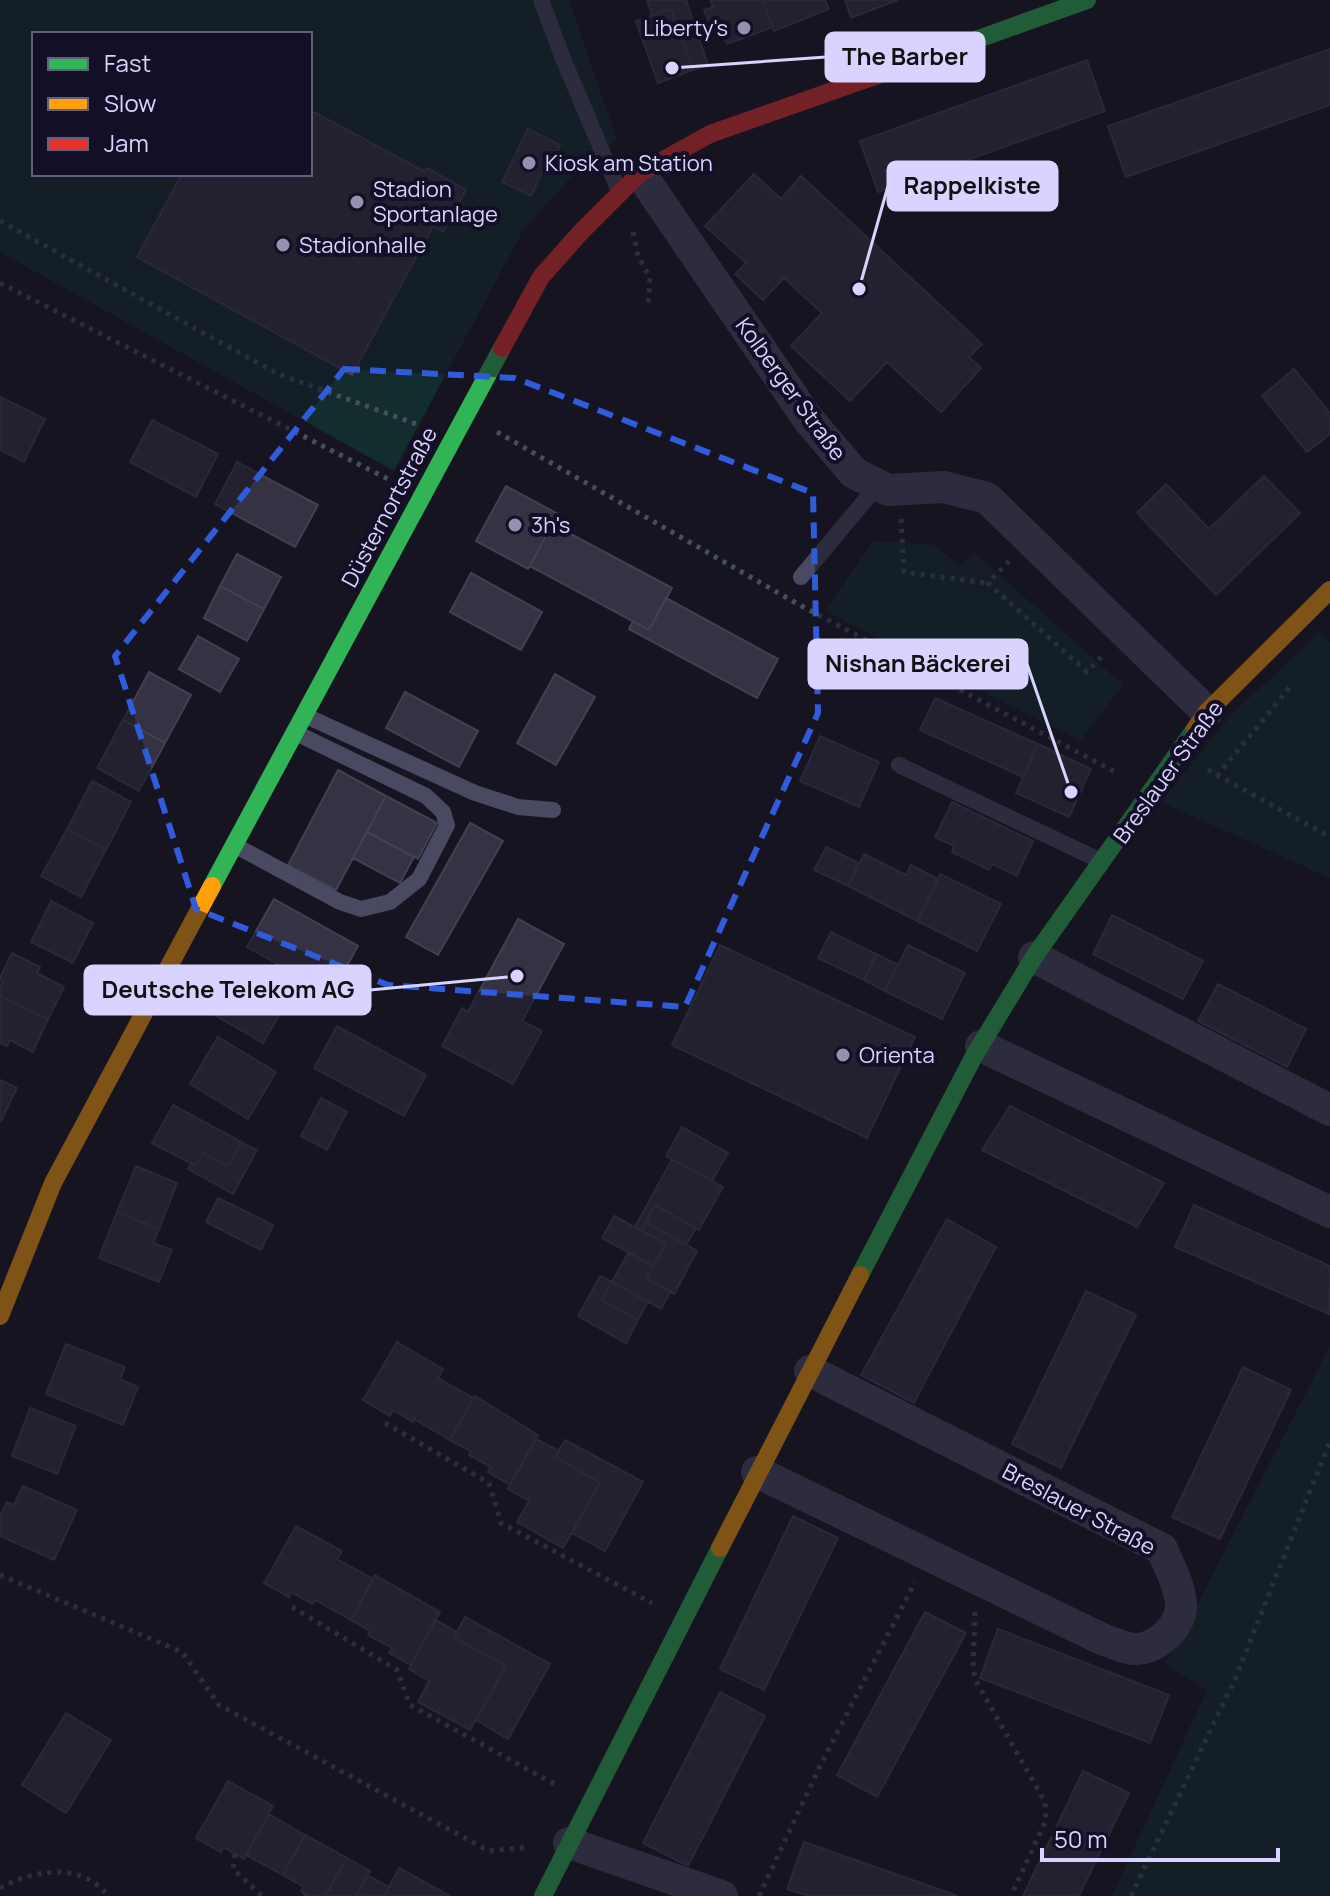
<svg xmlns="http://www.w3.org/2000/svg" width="1330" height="1896" font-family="Manrope,sans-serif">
	<rect width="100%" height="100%" fill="#161421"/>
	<path fill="#132c2d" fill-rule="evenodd" d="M0 0H569L617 140 572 176 524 229 394 471 0 252ZM34 34H310V174H34Z
		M873 541 935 545 959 566 974 552 1123 685 1080 741 825 611Z
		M1320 632 1330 642V878L1161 802 1231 715Z
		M1330 1346V1896H1112L1207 1690 1164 1664 1176 1646Z"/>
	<path fill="#343243" stroke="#433f54" stroke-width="2" d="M647 0H686L708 65 693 70 671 9 652 15Z
		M710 0H762L773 27 727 44 721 29 713 32 704 10 713 7Z
		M762 0H825L829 9 774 31Z
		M845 0H898L851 18Z
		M671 9 693 70 658 83 636 21Z
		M1330 49V105L1126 177 1108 126Z
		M1087 60 1105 111 878 192 860 141Z
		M310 110 425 172 427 168 466 190 443 232 433 226 352 375 137 257 182 174H310Z
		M528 129 560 145 551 164 547 162 531 196 502 182Z
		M754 174 781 199 801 176 982 344 969 357 981 368 941 412 887 362 850 401 791 346 822 313 784 278 763 300 735 274 746 263 705 226Z
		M1294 369 1330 413V434L1307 452 1262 396Z
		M0 397 45 419 24 462 0 450Z
		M152 420 218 454 196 497 130 462Z
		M237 462 318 505 295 547 215 504Z
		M1264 476 1300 513 1216 595 1137 513 1166 484 1209 529Z
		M506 486 558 514 528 569 476 541Z
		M552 524 672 588 649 630 530 566Z
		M237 554 281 577 264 609 220 586Z
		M471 573 542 612 521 650 450 612Z
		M220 586 264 609 247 641 204 618Z
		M666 598 778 659 757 698 629 629 633 621 649 630Z
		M198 636 239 659 220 692 179 669Z
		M149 672 191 695 165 743 123 720Z
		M555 674 595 697 556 765 517 743Z
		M405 692 478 731 459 767 386 728Z
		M935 698 1038 744 1023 777 920 730Z
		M123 720 165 743 139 791 97 768Z
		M820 736 879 762 859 807 800 781Z
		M1038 744 1091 769 1069 817 1016 793Z
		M338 770 386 796 336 890 288 865Z
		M92 781 131 802 106 850 67 829Z
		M386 796 437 823 418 859 367 832Z
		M952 802 1033 841 1017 876 992 864 989 870 952 852 954 846 935 837Z
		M470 823 503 841 438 955 406 937Z
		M67 829 106 850 81 897 41 876Z
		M367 832 414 857 400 883 353 858Z
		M826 847 859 863 848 886 814 870Z
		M864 854 906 875 911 865 938 879 917 921 848 886Z
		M940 874 1001 904 977 951 917 921Z
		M274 899 358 946 331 994 247 947Z
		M51 901 93 923 73 963 31 942Z
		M1112 915 1203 961 1183 999 1093 954Z
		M518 919 564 944 522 1021 542 1031 513 1084 442 1046 462 1008 468 1012Z
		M831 932 876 954 864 980 818 958Z
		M720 945 915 1037 867 1138 672 1045Z
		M908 945 965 973 942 1019 885 991Z
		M12 953 40 967 37 973 64 987 48 1019 0 996 2 982 0 978Z
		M876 954 898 965 885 991 864 980Z
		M235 972 286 1003 263 1043 211 1013Z
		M1218 984 1306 1029 1287 1067 1198 1021Z
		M0 996 48 1019 33 1052 10 1040 7 1046 0 1043Z
		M337 1026 426 1075 404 1116 314 1068Z
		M218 1037 276 1072 248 1119 190 1084Z
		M0 1080 17 1088 1 1121H0Z
		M321 1098 347 1112 327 1150 301 1136Z
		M173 1105 241 1142 228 1166 203 1153 196 1166 152 1143Z
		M1010 1106 1164 1183 1137 1227 982 1150Z
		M682 1127 728 1153 712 1181 666 1156Z
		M241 1142 257 1150 233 1194 188 1169 191 1164 196 1166 203 1153 228 1166Z
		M672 1159 723 1187 699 1230 655 1205 641 1230 635 1227Z
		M136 1166 177 1183 159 1229 117 1212Z
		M218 1198 273 1225 261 1250 206 1222Z
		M655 1205 696 1228 686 1245 646 1222Z
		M1194 1205 1330 1266 1329 1314 1175 1247Z
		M117 1212 159 1229 153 1243 172 1250 159 1282 99 1258Z
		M614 1216 666 1244 653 1266 602 1238Z
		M947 1219 996 1247 914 1403 861 1375Z
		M646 1222 697 1251 674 1294 646 1278 666 1244 641 1230Z
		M628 1253 653 1266 646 1278 671 1291 661 1309 612 1282Z
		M600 1276 612 1282 602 1300 638 1320 626 1343 578 1316Z
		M612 1282 648 1302 638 1320 602 1300Z
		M1086 1291 1136 1315 1061 1468 1012 1444Z
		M397 1342 443 1369 438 1378 473 1398 450 1440 414 1419 413 1422 393 1410 390 1416 363 1400Z
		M66 1344 125 1367 120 1379 138 1387 123 1425 46 1394Z
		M1243 1367 1291 1390 1220 1539 1172 1517Z
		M475 1396 538 1435 510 1485 488 1472 491 1467 469 1455 471 1451 450 1440Z
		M30 1408 76 1426 57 1474 12 1456Z
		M536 1439 559 1451 555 1457 600 1483 563 1548 517 1522 529 1501 508 1489Z
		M565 1440 643 1482 605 1551 572 1533 600 1483 555 1457Z
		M23 1486 77 1510 54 1560 0 1536V1516L7 1502 14 1505Z
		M793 1516 838 1538 764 1690 720 1669Z
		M296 1526 342 1551 337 1559 373 1579 351 1620 315 1600 312 1604 291 1592 289 1597 264 1583Z
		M375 1575 440 1612 411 1665 389 1653 392 1648 368 1635 370 1631 351 1620Z
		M925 1612 966 1633 877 1797 837 1775Z
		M465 1617 550 1664 508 1739 476 1720 506 1666 454 1637Z
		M435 1620 457 1632 454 1637 506 1666 470 1730 418 1702 429 1681 409 1669Z
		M998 1629 1169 1695 1150 1743 980 1678Z
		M720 1692 765 1716 688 1866 643 1843Z
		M66 1713 111 1740 66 1813 22 1785Z
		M1083 1771 1129 1793 1079 1896H1023Z
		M228 1781 273 1806 244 1859 223 1847 221 1852 196 1838Z
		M269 1814 305 1835 283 1875 246 1855Z
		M305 1835 347 1858 325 1896H310L301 1891 304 1887 283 1875Z
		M804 1842 958 1896H809L787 1889Z
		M347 1858 370 1871 356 1896H325Z
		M399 1868 450 1896H388L385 1894Z
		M367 1875 389 1887 384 1896H356Z"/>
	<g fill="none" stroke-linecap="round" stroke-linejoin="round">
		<path stroke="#44505f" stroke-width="5" stroke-dasharray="4 6" stroke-linecap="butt" d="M0 221 278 374 419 425
			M633 232 638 256 650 278 648 307
			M0 283 388 479
			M497 432 796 603 1119 774
			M901 519 904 572 988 583
			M1009 561 988 583 1087 672 1105 653
			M1208 770 1330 837
			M1217 776 1290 687
			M385 1423 489 1483 501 1523 652 1603
			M0 1575 182 1652 219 1705 489 1851 529 1847
			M292 1607 397 1670 410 1705 558 1786
			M975 1612 973 1669 976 1681 1045 1802 1046 1820 1011 1896
			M235 1854 233 1869 262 1896
			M0 1888C34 1870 81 1861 108 1896
			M305 1896 306 1894
			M759 1896 820 1766 915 1582
			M1131 1896 1236 1677 1330 1441"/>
		<path stroke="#4a4962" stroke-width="16" d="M541 0 564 61 619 191
			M801 577 878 485
			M306 716 475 793 518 807 553 810
			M899 765 1101 861
			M236 846 340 902 361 909 390 902 419 879 447 825 443 812 426 796 296 733"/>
		<path stroke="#4a4962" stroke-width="32" d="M640 173 808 419 854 473 888 490 944 487 987 498 1207 712
			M1034 957 1330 1110
			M981 1046 1330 1212
			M757 1472 1104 1640C1114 1643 1126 1649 1135 1649 1156 1650 1183 1625 1181 1604 1180 1585 1169 1567 1162 1549L810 1371
			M569 1843 722 1896"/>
		<path stroke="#30b455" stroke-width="18" d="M872 77 1087 0
			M212 886 502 348
			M860 1275 974 1056 1034 957 1195 729
			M543 1896 720 1548"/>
		<path stroke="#ff9f0a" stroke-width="18" d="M1195 729 1207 712 1330 590
			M0 1316 53 1183 212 886
			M720 1548 860 1275"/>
		<path stroke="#e5322d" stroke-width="18" d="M502 348 541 277 580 233 640 173 710 134 872 77"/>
	</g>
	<path d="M0 0H1330V1896H0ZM344 369 515 378 813 493 818 713 685 1007 388 985 196 909 115 656Z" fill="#161421" fill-opacity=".55" fill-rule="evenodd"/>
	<path fill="none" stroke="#305bdc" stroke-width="6" stroke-dasharray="16 10" stroke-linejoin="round" d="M344 369 515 378 813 493 818 713 685 1007 388 985 196 909 115 656Z"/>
	<g fill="#9591b1" stroke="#130f26" stroke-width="3">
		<circle cx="744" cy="28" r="8"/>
		<circle cx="529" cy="163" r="8"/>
		<circle cx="357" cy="202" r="8"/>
		<circle cx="283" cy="245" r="8"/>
		<circle cx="515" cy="525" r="8"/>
		<circle cx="843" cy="1055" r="8"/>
	</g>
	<g text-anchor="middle" stroke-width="8" stroke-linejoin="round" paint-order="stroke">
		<g font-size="22" fill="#d9d4ff" stroke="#130f26" text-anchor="start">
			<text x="728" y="36" text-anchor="end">Liberty's</text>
			<text x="545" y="171">Kiosk am Station</text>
			<text x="373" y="197">Stadion<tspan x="373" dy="25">Sportanlage</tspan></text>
			<text x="299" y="253">Stadionhalle</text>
			<text x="531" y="533">3h's</text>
			<text x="859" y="1063">Orienta</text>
		</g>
		<g font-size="22" fill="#d9d4ff" stroke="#130f26">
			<text transform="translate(791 389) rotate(54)" y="8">Kolberger Straße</text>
			<text transform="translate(389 507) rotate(-62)" y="8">Düsternortstraße</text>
			<text transform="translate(1168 772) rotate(-54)" y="8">Breslauer Straße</text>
			<text transform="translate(1079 1509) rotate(28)" y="8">Breslauer Straße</text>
		</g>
	</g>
	<path fill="none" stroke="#d9d4ff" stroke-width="3" d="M672 68L826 57M859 289L888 186M1071 792L1027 664M517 976L370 990"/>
	<g fill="#d9d4ff" stroke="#130f26" stroke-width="3">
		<circle cx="672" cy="68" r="8"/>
		<circle cx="859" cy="289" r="8"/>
		<circle cx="1071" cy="792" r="8"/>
		<circle cx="517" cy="976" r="8"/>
	</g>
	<g fill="#d9d4ff" stroke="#d9d4ff" stroke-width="3">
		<rect x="826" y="33" width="158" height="48" rx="8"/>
		<rect x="888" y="162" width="169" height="48" rx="8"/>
		<rect x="809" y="640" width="218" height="48" rx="8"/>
		<rect x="85" y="966" width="285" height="48" rx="8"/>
	</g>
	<g font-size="24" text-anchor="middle" font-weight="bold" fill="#111">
		<text x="905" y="65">The Barber</text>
		<text x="972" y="194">Rappelkiste</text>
		<text x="918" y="672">Nishan Bäckerei</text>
		<text x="228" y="998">Deutsche Telekom AG</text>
	</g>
	<rect x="32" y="32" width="280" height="144" fill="#130f26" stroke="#625e7d" stroke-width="2"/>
	<rect x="48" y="58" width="40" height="12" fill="#30b455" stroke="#625e7d" stroke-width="2"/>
	<text x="104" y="72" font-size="24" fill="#d9d4ff">Fast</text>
	<rect x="48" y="98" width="40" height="12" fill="#ff9f0a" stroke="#625e7d" stroke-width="2"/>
	<text x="104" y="112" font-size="24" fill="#d9d4ff">Slow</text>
	<rect x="48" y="138" width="40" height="12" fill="#e5322d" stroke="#625e7d" stroke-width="2"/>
	<text x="104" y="152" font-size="24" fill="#d9d4ff">Jam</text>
	<path d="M1042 1848v12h236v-12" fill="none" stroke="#d9d4ff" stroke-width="4"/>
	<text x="1054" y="1848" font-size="24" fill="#d9d4ff" stroke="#130f26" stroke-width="6" paint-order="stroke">50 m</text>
</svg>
